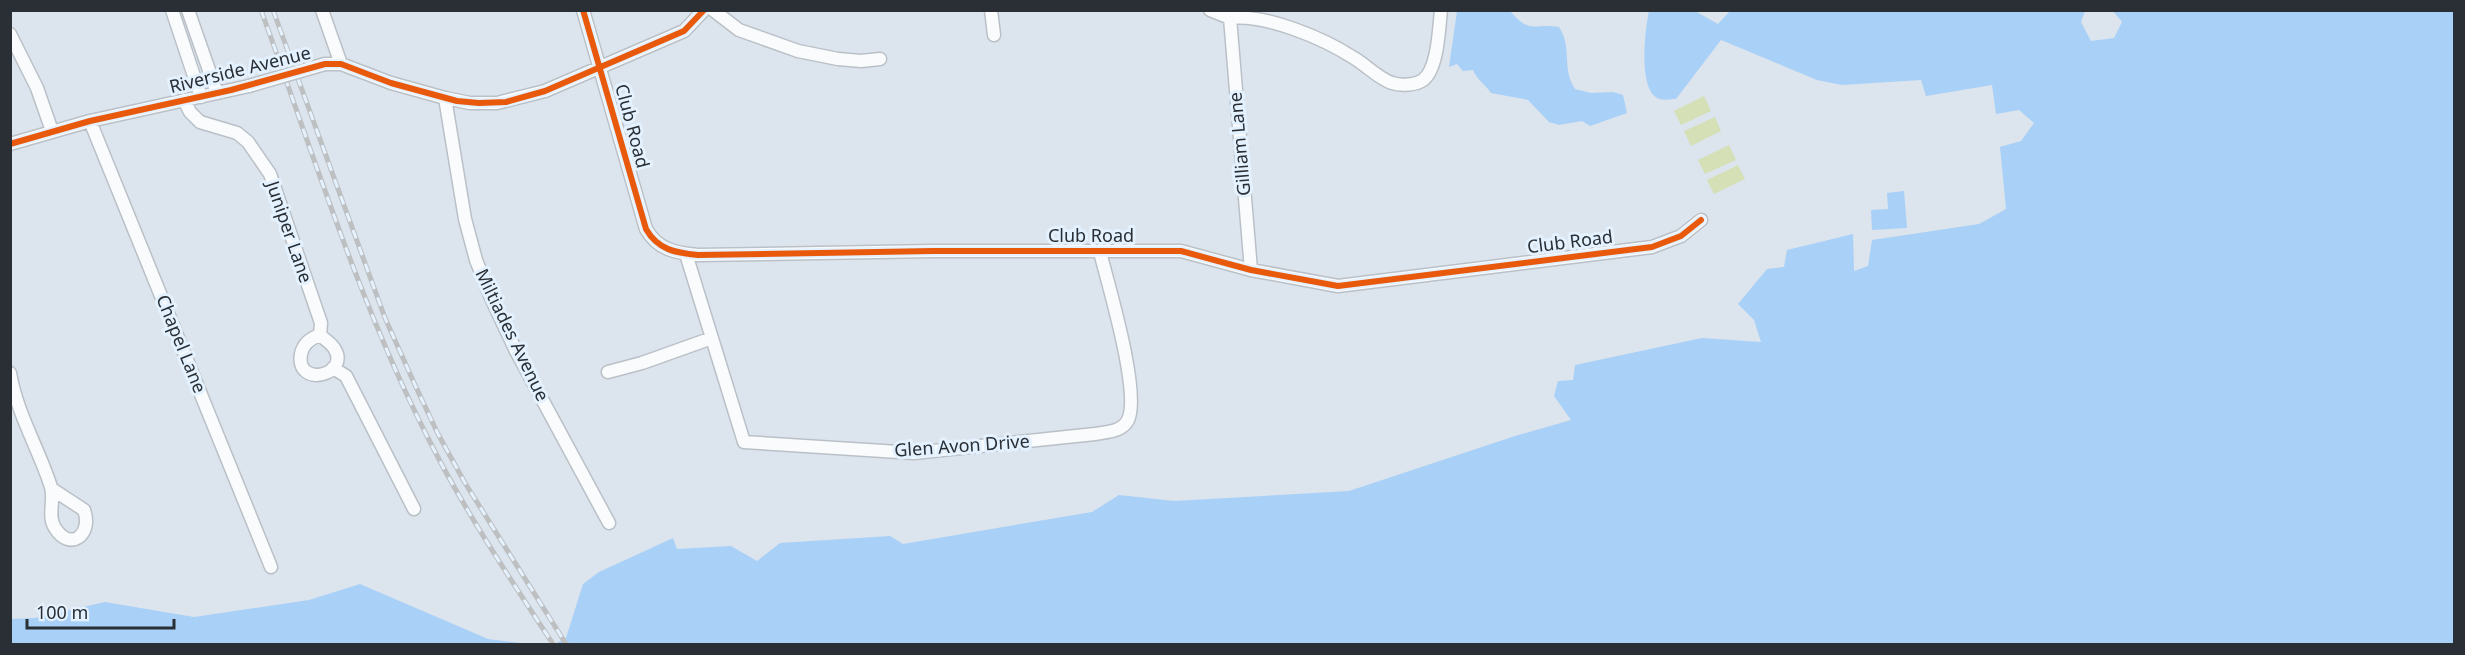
<svg xmlns="http://www.w3.org/2000/svg" width="2465" height="655" font-family="'Noto Sans',sans-serif">
	<rect width="100%" height="100%" fill="#dce4ed"/>
	<path fill="#d5e0b6" d="M1704 96 1711 111 1681 125 1674 111Z
		M1715 117 1721 131 1691 146 1684 131Z
		M1729 145 1736 160 1705 174 1698 160Z
		M1738 165 1745 179 1714 194 1707 180Z"/>
	<path fill="#a9d0f7" d="M1739 10 2085 11 2081 22 2091 41 2114 38 2122 22 2113 11H2454V644H554L566 638 583 584 599 572 673 538 677 549 731 546 757 561 780 543 890 536 903 544 1092 512 1119 495 1174 501 1349 491 1515 436 1571 420 1554 396 1558 381 1573 380 1575 365 1702 338 1761 342 1754 320 1738 304 1767 269 1784 267 1787 250 1853 234 1854 271 1868 266 1872 240 1979 224 2006 209 2000 147 2021 141 2034 123 2019 110 1996 114 1992 85 1926 96 1921 80 1842 85 1817 80 1721 40 1676 99C1670 99 1663 101 1657 98 1638 87 1645 30 1649 11H1695L1718 24 1730 11Z
		M1457 11H1510C1531 35 1532 23 1559 27 1573 49 1561 67 1575 89L1591 93 1613 92 1623 95 1627 113 1590 126 1582 121 1559 125 1549 122 1528 100 1491 93C1485 84 1477 80 1473 70L1463 71 1457 64 1449 67Z
		M1904 191 1907 228 1872 230 1871 210 1888 209 1887 193Z
		M360 584 488 639 529 644H11V619L35 618 105 602 194 617 309 600Z"/>
	<g fill="none" stroke-linecap="round" stroke-linejoin="round">
		<defs>
			<path id="minor" d="M172 10 201 97
				M188 10 217 93
				M322 10 341 64
				M583 10 646 229C658 250 676 253 698 255L933 251H1181L1251 270 1338 286 1652 247 1681 236 1701 220
				M713 10 739 30 798 51 838 59 861 61 880 59
				M991 10 994 35
				M1210 10 1230 18 1251 270
				M1232 10 1230 18C1266 14 1323 38 1354 58 1366 65 1379 79 1392 83 1401 86 1416 85 1423 80 1438 69 1439 28 1441 10
				M10 34 37 88 52 131
				M325 64H341L391 83 445 98 470 103H497L545 91 684 31 704 10
				M445 98 465 219 476 260 491 298 516 351 609 523
				M184 100 190 112 200 122 237 133 248 142 270 174 321 323 320 335C324 339 331 343 334 348 352 375 295 389 301 354 303 344 311 338 320 335
				M90 121 271 567
				M10 144 90 121 249 86
				M686 254 744 442 914 453 1095 434C1106 432 1122 432 1128 420 1141 393 1108 284 1100 252
				M333 368 346 376 414 509
				M608 372 642 363 712 338
				M10 373C17 414 39 449 51 487 55 501 47 516 55 528 70 552 93 535 84 510L52 489"/>
		</defs>
		<use href="#minor" stroke="#bac0c7" stroke-width="15"/>
		<use href="#minor" stroke="#fafbfc" stroke-width="12"/>
		<defs>
			<path id="rail" d="M261 10C313 153 359 303 428 438 464 510 509 577 553 644
				M273 10 385 318 415 385 438 434 465 483 566 644"/>
		</defs>
		<use href="#rail" stroke="#bdbfc1" stroke-width="5"/>
		<use href="#rail" stroke="#e4f1fe" stroke-width="3" stroke-dasharray="9" stroke-linecap="butt"/>
		<defs>
			<path id="minor-bridge" d="M249 86 325 64"/>
		</defs>
		<use href="#minor-bridge" stroke="#bac0c7" stroke-width="15" stroke-linecap="butt"/>
		<use href="#minor-bridge" stroke="#fafbfc" stroke-width="12"/>
		<defs>
			<path id="cycleway" d="M583 10 646 229C658 250 676 253 698 255L933 251H1181L1251 270 1338 286 1652 247 1681 236 1701 220
				M10 144 90 121 231 90 325 64H341L391 83 457 101 479 103 506 102 545 91 684 31 704 10"/>
		</defs>
		<use href="#cycleway" stroke="#e4f1fe" stroke-width="10"/>
		<use href="#cycleway" stroke="#e8590c" stroke-width="6"/>
	</g>
	<g text-anchor="middle" stroke-width="6" stroke-linejoin="round" paint-order="stroke">
		<g font-size="18" fill="#292f35" stroke="#e4f1fe">
			<text transform="translate(240 70) rotate(-14)" y="6">Riverside Avenue</text>
			<text transform="translate(632 126) rotate(75)" y="6">Club Road</text>
			<text transform="translate(1240 144) rotate(-95)" y="6">Gilliam Lane</text>
			<text transform="translate(289 232) rotate(71)" y="6">Juniper Lane</text>
			<text x="1091" y="242">Club Road</text>
			<text transform="translate(1570 242) rotate(-7)" y="6">Club Road</text>
			<text transform="translate(512 335) rotate(64)" y="6">Miltiades Avenue</text>
			<text transform="translate(181 344) rotate(68)" y="6">Chapel Lane</text>
			<text transform="translate(962 446) rotate(-4)" y="6">Glen Avon Drive</text>
		</g>
	</g>
	<rect width="2465" height="655" fill="none" stroke="#292f35" stroke-width="24"/>
	<path d="M27 619v9h147v-9" fill="none" stroke="#292f35" stroke-width="3"/>
	<text x="36" y="619" font-size="18" fill="#292f35" stroke="#e4f1fe" stroke-width="4.5" paint-order="stroke">100 m</text>
</svg>
